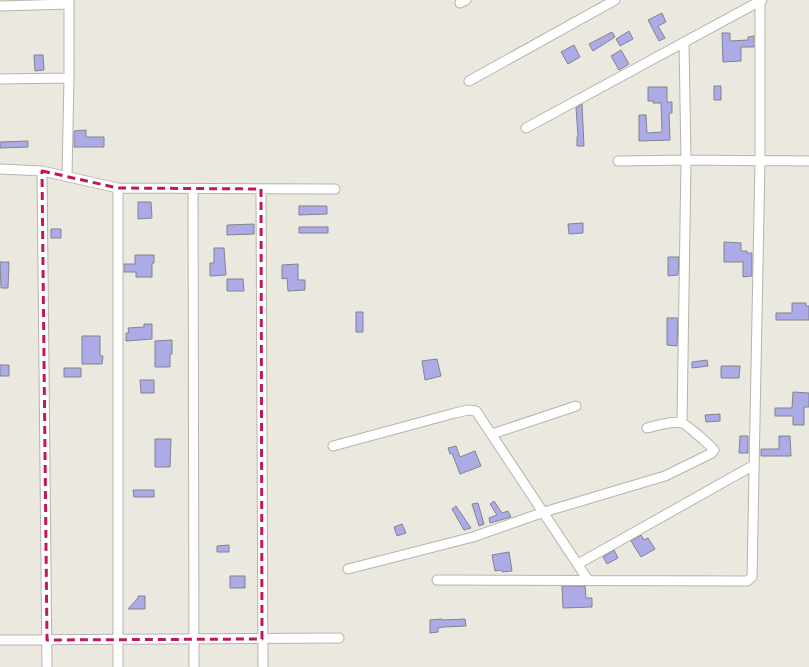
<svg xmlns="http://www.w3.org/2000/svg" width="809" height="667" font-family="'Source Sans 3',sans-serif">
	<rect width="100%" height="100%" fill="#ebe9df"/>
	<path fill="#adabe7" stroke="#82838b" d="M662 13 666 22 658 26 665 38 659 41 648 20Z
		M629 31 633 39 620 46 616 39Z
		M612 32 615 37 593 51 589 44Z
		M722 33H730V41L748 40V37L754 36V47H741V61L723 62Z
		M574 45 580 57 568 64 561 52Z
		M621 50 629 64 619 70 611 56Z
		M34 55H43L44 70 35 71Z
		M714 86H721V100H714Z
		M648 87H667V102H672V113H669L670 140 639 141V115H646L647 133 662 132 661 103H653V101H648Z
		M582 104 584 146H577V137L578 136 576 108Z
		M86 130V137H104V147H74V131Z
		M28 141V147L0 148V142Z
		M138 202H151L152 218 138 219Z
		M299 206H327V214L299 215Z
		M583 223V233L569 234 568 224Z
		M254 224V234L227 235V225Z
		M299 227H328V233H299Z
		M51 229H61V238H51Z
		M724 242 741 243V251H747V253H752V276L743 277V262H724Z
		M214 248H224L226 275 210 276V263H214Z
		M135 255H154V263H152V277H136V272H124V264H135Z
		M668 257H679L678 275 668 276Z
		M0 262H9L8 288H1Z
		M298 264V280H305V290L288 291 287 278 282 279V265Z
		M227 279H243L244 291H227Z
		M792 303H806V306H809V320H776V313H792Z
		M356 312H363V332H356Z
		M667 318H678L677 346 667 345Z
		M144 324H152V339L126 341V333H129L128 328 144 327Z
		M82 336H100V356H103L102 364H82Z
		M172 340V354H170V367H155V341Z
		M437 359 441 376 425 380 422 361Z
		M707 360 708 366 692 368V362Z
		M0 365H9V376H0Z
		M721 366H740L739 378H721Z
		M64 368H81V377H64Z
		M140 380H154V393H141Z
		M793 392 809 393V407H804V425H793V416H775V408H792Z
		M720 414V421L706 422 705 415Z
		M740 436H748V453H739Z
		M779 436H790L791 456H761V449H779Z
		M155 439H171L170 467H155Z
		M456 446 460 457 475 451 481 466 460 474 452 453 450 454 448 448Z
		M133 490H154V497H134Z
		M494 501 502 513 508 511 511 517 490 523 489 518 497 515 490 504Z
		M478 503 484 524 479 526 472 504Z
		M456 506 471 528 464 530 452 509Z
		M402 524 406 533 397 536 394 527Z
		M641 535 644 540 648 538 655 549 641 557 631 541Z
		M229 545V552H217V546Z
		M614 550 618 558 607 564 603 557Z
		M509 552 512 571 502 572 501 570 495 571 492 555Z
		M230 576H245V588H230Z
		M562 586H585L586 598H592V607L563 608Z
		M138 596H145V609H128L138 598Z
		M442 619V620L465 619 466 626 443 627 438 628V632L430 633V620Z"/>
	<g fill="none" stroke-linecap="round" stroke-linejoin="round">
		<defs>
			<path id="minor" d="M460 3 466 0
				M0 6 69 4
				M0 79 69 78
				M469 81 615 0
				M526 128 762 0
				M618 161 686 160 809 161
				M0 169 42 171 118 188 335 189
				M42 171 47 667
				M67 176 69 78V0
				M118 188V667
				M193 189 194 667
				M261 189 263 667
				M682 423 686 160 684 42
				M492 434 576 406
				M333 446 455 413 468 410 476 411 588 580
				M578 564 754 465
				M348 569 473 537 544 512 665 476 712 453 714 450C710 445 686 424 682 423 674 420 655 426 647 428
				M437 580 747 581 752 577 760 160V1
				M0 640 339 638"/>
		</defs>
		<use href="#minor" stroke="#b6b4ab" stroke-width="11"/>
		<use href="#minor" stroke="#fff" stroke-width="9"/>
	</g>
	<path fill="none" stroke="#c2185b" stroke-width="3" stroke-dasharray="8 5" stroke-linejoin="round" d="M42 171 118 188 261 189 262 639 47 640Z"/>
</svg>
